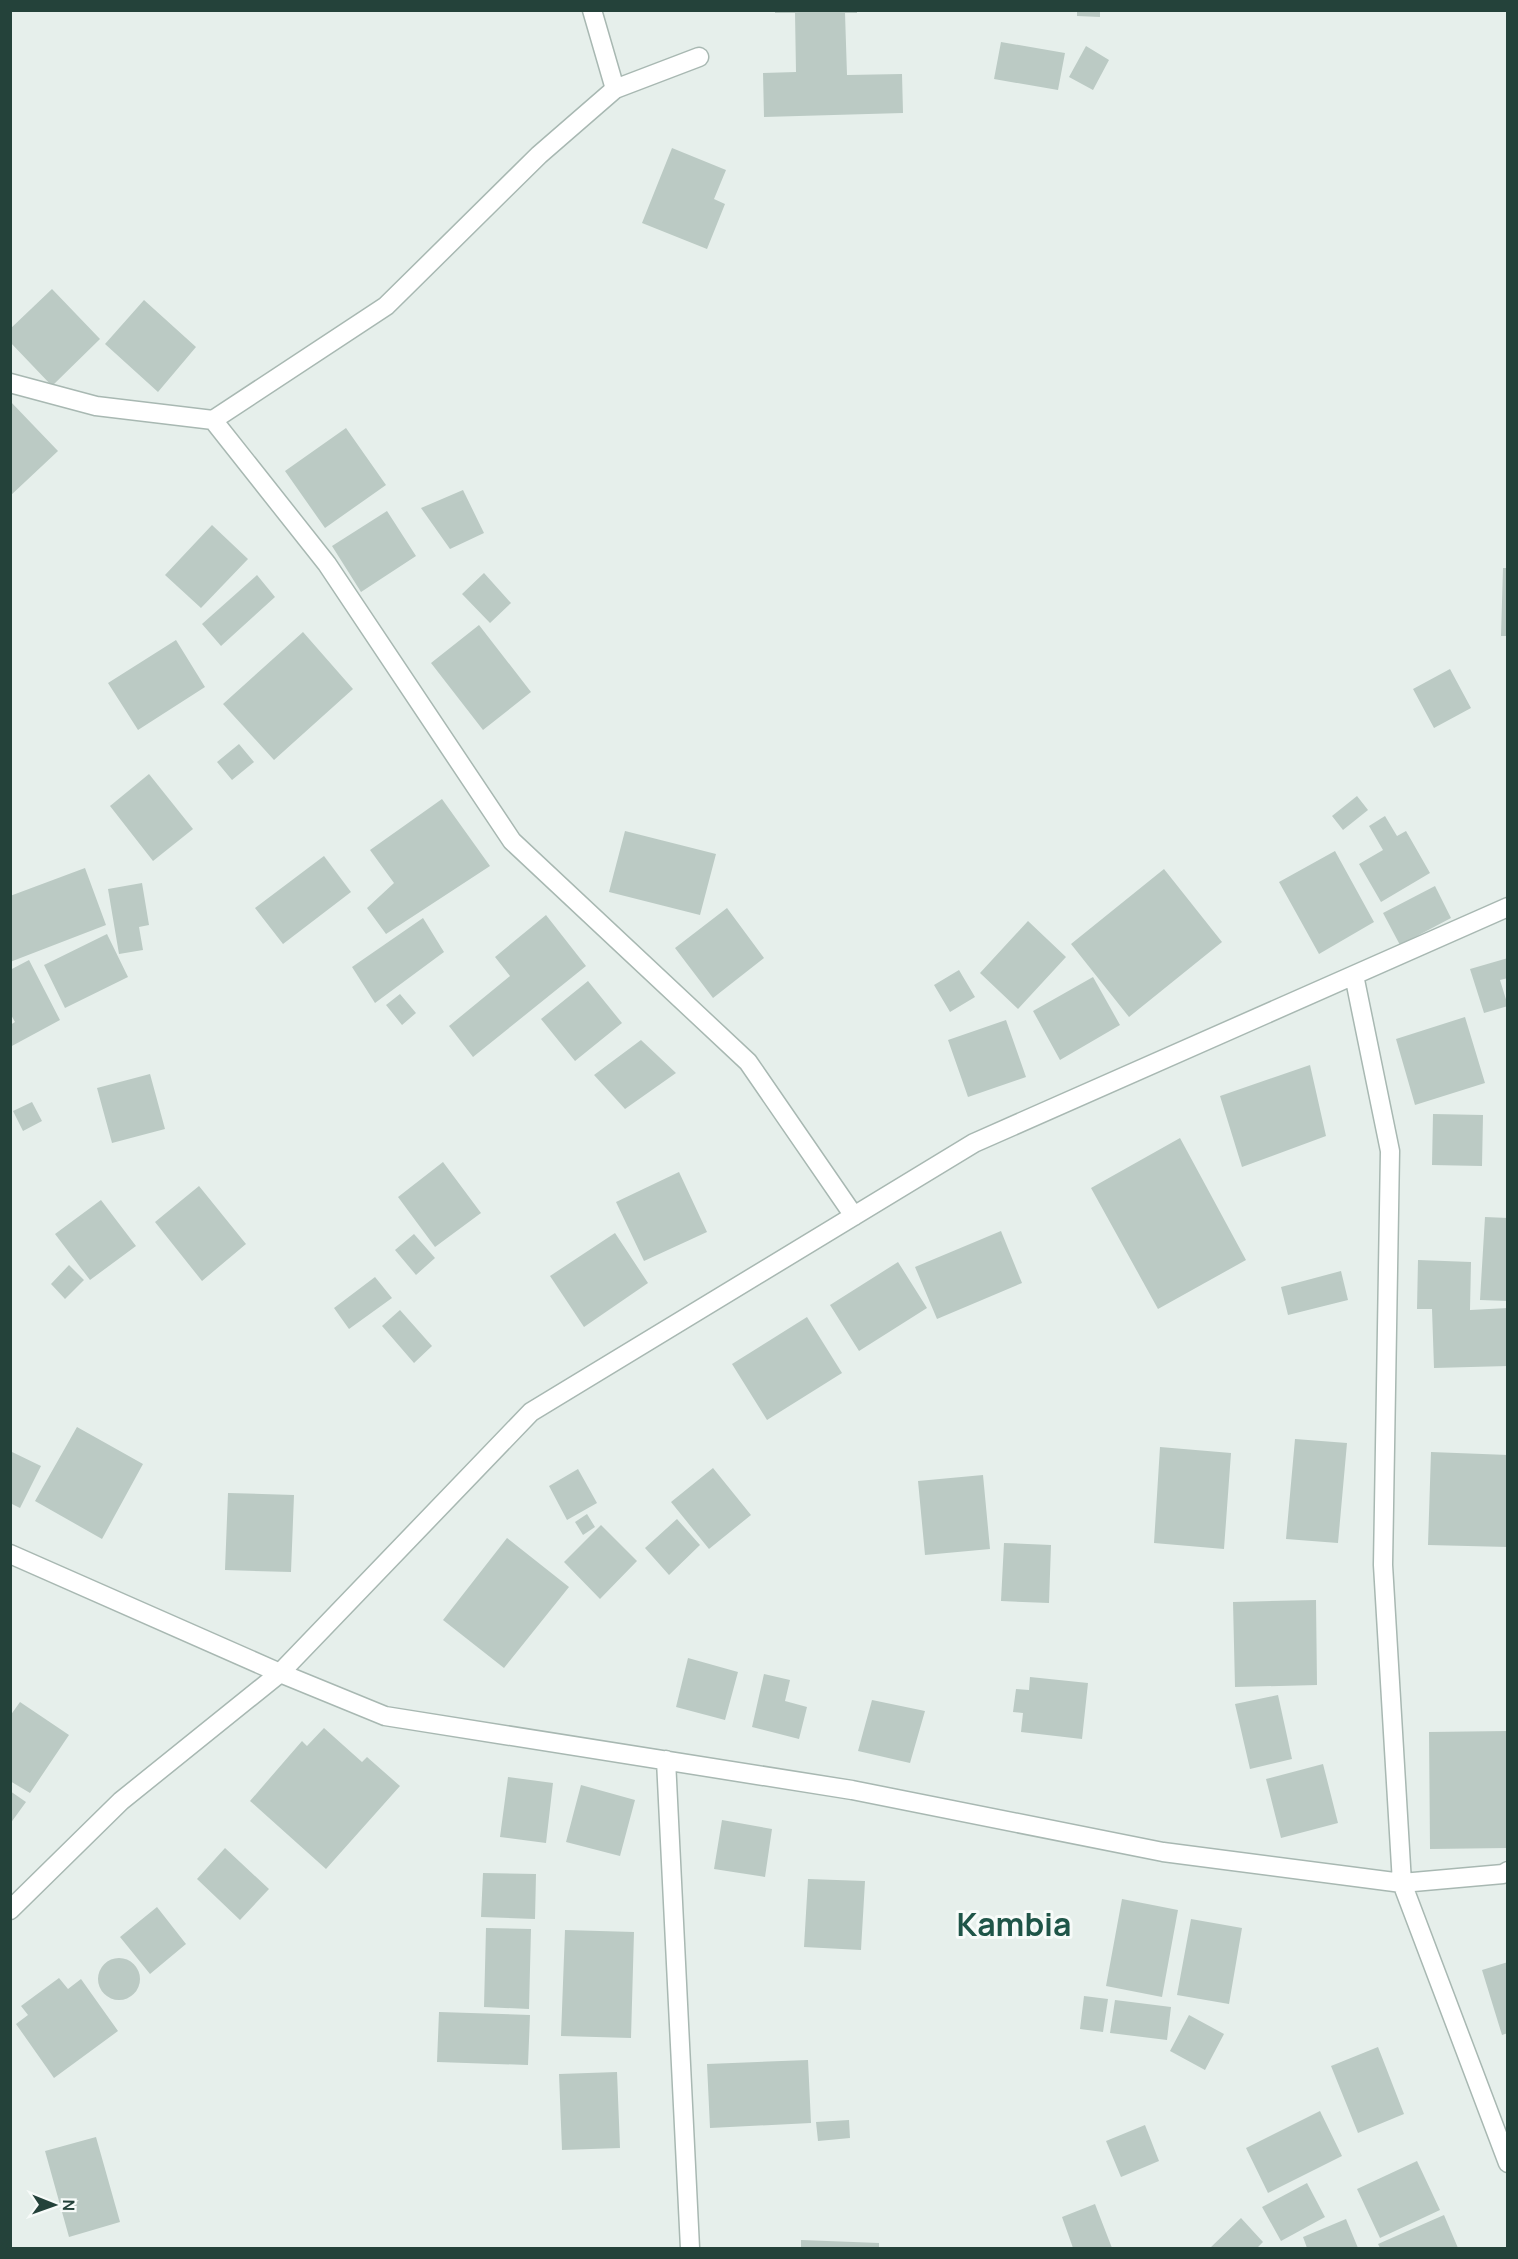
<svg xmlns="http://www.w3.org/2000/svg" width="1518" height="2259" font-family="Manrope,sans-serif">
	<rect width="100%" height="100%" fill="#e6efeb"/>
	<path fill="#bbcac4" d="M775 10H857V13H845L847 75 902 74 903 113 764 117 763 73 796 72 795 13H775Z
		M1077 10H1100V17L1077 16Z
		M1001 42 1065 53 1058 90 994 79Z
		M1086 46 1109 60 1093 90 1069 77Z
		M672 148 726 170 714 199 725 204 707 249 642 223Z
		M52 289 100 339 52 386 10 342V329Z
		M144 300 196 347 158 392 105 344Z
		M10 401 58 451 10 496Z
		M346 428 386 485 325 528 285 471Z
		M463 490 484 533 450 549 421 508Z
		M387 511 416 556 361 592 332 546Z
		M212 525 248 559 201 608 165 575Z
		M1503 568H1508V636H1501Z
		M484 573 511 603 490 623 462 594Z
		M257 575 275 597 221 646 202 624Z
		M479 625 531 692 483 730 431 663Z
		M303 632 353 689 274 760 223 704Z
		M176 640 205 687 138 730 108 683Z
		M1450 669 1471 708 1434 728 1413 689Z
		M239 744 254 762 232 780 217 762Z
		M149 774 193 829 153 861 110 806Z
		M1357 796 1368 810 1343 830 1332 816Z
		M442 799 490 866 386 934 367 908 394 883 370 850Z
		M1385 816 1397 836 1406 831 1430 873 1381 902 1359 864 1383 850 1369 826Z
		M625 831 716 854 700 915 609 892Z
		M1335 851 1374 922 1319 954 1279 882Z
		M324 856 351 892 283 944 255 908Z
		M85 868 106 925 10 962V896Z
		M1164 869 1222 942 1129 1017 1071 944Z
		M142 883 149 925 139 927 143 950 119 954 108 889Z
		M1435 886 1451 918 1400 945 1383 913Z
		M727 908 764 958 713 998 675 948Z
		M546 915 586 966 473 1057 449 1026 510 976 495 957Z
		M423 918 444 952 375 1003 352 967Z
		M1028 921 1066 957 1018 1009 980 973Z
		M107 934 128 977 65 1008 44 965Z
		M1508 958V978L1500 980 1508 1006 1484 1013 1470 969Z
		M29 960 60 1020 10 1047V1025L15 1022 10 1013V970Z
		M959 970 975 997 950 1012 934 985Z
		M1093 977 1120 1025 1060 1060 1033 1011Z
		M588 981 622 1023 575 1061 541 1019Z
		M400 994 416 1013 402 1025 386 1005Z
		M1465 1017 1485 1083 1415 1105 1396 1039Z
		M1006 1020 1026 1077 968 1097 948 1040Z
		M641 1040 676 1073 625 1109 594 1075Z
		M1310 1065 1326 1136 1242 1167 1220 1096Z
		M150 1074 165 1129 112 1143 97 1088Z
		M32 1102 42 1121 23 1131 13 1111Z
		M1433 1114 1483 1115 1482 1166 1432 1165Z
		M1180 1138 1246 1260 1158 1309 1091 1188Z
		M443 1162 481 1213 435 1247 398 1197Z
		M679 1172 707 1232 644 1261 616 1202Z
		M199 1186 246 1244 202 1281 155 1222Z
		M101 1200 136 1246 90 1280 55 1234Z
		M1485 1217 1508 1218V1301L1480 1300Z
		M1001 1231 1022 1283 937 1319 915 1267Z
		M615 1233 648 1283 584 1327 550 1276Z
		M414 1234 435 1258 416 1275 395 1250Z
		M1418 1260 1471 1262 1470 1310 1508 1308V1366L1434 1368 1432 1309H1417Z
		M898 1262 927 1308 859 1351 830 1305Z
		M69 1265 84 1280 65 1299 51 1284Z
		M1341 1271 1348 1300 1288 1315 1281 1287Z
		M375 1277 392 1298 349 1329 334 1308Z
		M400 1310 432 1346 414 1363 382 1326Z
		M807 1317 842 1373 767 1420 732 1364Z
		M77 1427 143 1464 102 1539 35 1501Z
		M1295 1439 1347 1443 1338 1543 1286 1539Z
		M1160 1447 1231 1453 1224 1549 1154 1543Z
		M10 1451 41 1466 20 1508 10 1503Z
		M1431 1452 1508 1455V1547L1428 1545Z
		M713 1468 751 1515 709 1549 671 1502Z
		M578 1469 597 1503 567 1520 549 1486Z
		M983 1475 990 1549 925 1555 918 1481Z
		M228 1493 294 1495 291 1572 225 1570Z
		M587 1514 595 1527 583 1535 575 1522Z
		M677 1519 700 1545 669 1575 645 1548Z
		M601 1525 637 1561 600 1599 564 1562Z
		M507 1538 569 1587 504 1668 443 1620Z
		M1004 1543 1051 1545 1049 1603 1001 1601Z
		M1316 1600 1317 1685 1235 1687 1233 1602Z
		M688 1658 738 1672 725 1720 676 1707Z
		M764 1674 790 1680 785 1701 807 1707 799 1739 752 1727Z
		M1030 1677 1088 1683 1082 1739 1021 1732 1023 1713 1013 1712 1016 1689 1029 1690Z
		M1278 1695 1292 1759 1250 1769 1235 1704Z
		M872 1700 925 1711 910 1763 858 1751Z
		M20 1702 69 1735 30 1793 10 1781V1716Z
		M324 1728 362 1762 367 1757 400 1786 326 1869 250 1801 302 1741 307 1746Z
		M1508 1731V1848L1430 1849 1429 1732Z
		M1323 1764 1338 1823 1281 1838 1266 1779Z
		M508 1777 553 1783 546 1843 500 1837Z
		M581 1785 635 1800 620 1856 566 1842Z
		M10 1791 26 1802 10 1824Z
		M722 1820 772 1829 765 1877 714 1869Z
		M225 1848 269 1889 240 1920 197 1879Z
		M483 1873 536 1874 535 1919 481 1917Z
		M808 1879 865 1881 861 1950 804 1947Z
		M1122 1899 1178 1910 1162 1997 1106 1986Z
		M157 1907 186 1944 150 1974 120 1937Z
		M1191 1919 1242 1928 1229 2004 1177 1995Z
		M486 1928 531 1929 529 2009 484 2007Z
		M565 1930 634 1932 631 2038 561 2036Z
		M98 1979a21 21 0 1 1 42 0a21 21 0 1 1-42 0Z
		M1508 1962V2033L1502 2035 1482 1970Z
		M59 1978 68 1989 81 1979 118 2031 54 2078 16 2024 28 2015 21 2006Z
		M1084 1996 1108 1999 1103 2032 1080 2029Z
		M1115 2000 1171 2007 1167 2040 1110 2033Z
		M439 2012 530 2015 528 2065 437 2062Z
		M1189 2015 1224 2034 1205 2070 1170 2051Z
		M1378 2047 1404 2114 1358 2133 1331 2066Z
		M808 2060 811 2123 710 2128 707 2064Z
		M617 2072 620 2148 562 2150 559 2074Z
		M1320 2111 1342 2156 1268 2193 1246 2148Z
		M849 2120 850 2138 818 2141 816 2122Z
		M1145 2125 1159 2161 1121 2177 1106 2141Z
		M96 2137 120 2222 69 2237 45 2151Z
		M1417 2161 1440 2210 1380 2238 1357 2189Z
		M1307 2183 1325 2217 1281 2241 1262 2207Z
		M1095 2204 1112 2248H1073L1062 2217Z
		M1444 2215 1458 2248H1380L1378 2244Z
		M1241 2218 1263 2242 1257 2248H1210Z
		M1346 2219 1358 2248H1307L1303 2237Z
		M801 2240 879 2243V2248H801Z"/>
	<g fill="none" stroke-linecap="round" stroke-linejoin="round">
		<defs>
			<path id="lane" d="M213 420 386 306 539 155 615 89 699 57"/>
			<path id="street" d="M592 10 615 89
				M10 383 96 406 213 420 327 564 512 841 748 1062 854 1216
				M1354 975 1390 1151 1383 1565 1402 1883 1508 2163
				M10 1554 280 1673 385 1716 852 1790 1163 1852 1402 1883 1503 1874 1508 1871
				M666 1760 690 2248
				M10 1910 121 1801 280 1673 531 1412 974 1143 1508 907"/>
		</defs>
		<use href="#lane" stroke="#a8b8b2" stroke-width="21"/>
		<use href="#street" stroke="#a8b8b2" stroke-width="21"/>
		<use href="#lane" stroke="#fff" stroke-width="18"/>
		<use href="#street" stroke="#fff" stroke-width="18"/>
	</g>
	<g text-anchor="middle" stroke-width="6" stroke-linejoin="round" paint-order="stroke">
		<g font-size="32" font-weight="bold" fill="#1f5548" stroke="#f7fbf9">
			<text x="1014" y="1936">Kambia</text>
		</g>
	</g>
	<rect width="1518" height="2259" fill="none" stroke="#24423a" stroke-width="24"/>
	<g transform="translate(54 2205) rotate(91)" stroke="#f7fbf9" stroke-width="4.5" paint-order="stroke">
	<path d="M0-4.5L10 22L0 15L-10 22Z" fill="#24423a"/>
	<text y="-9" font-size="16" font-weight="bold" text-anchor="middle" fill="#24423a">N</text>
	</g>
</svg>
